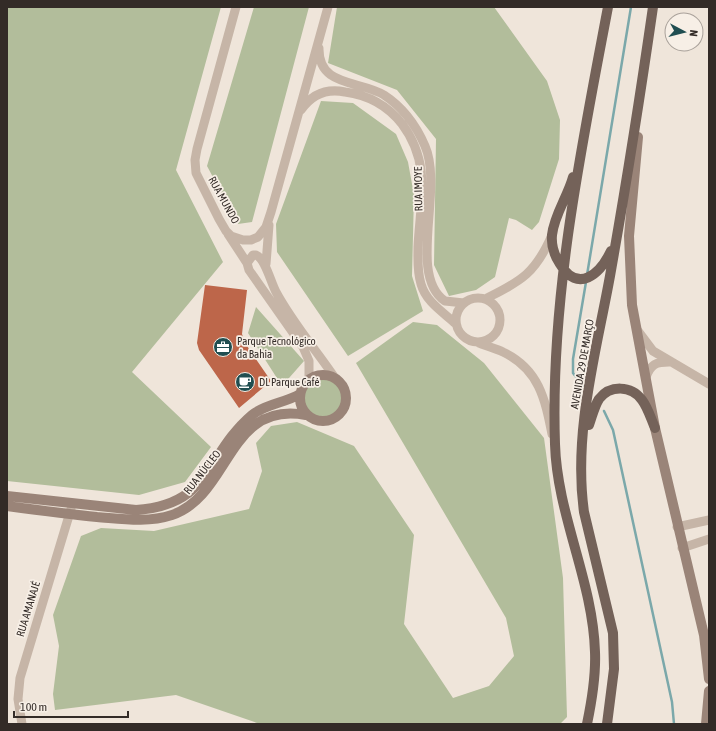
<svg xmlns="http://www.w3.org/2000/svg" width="716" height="731" font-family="'Asap Condensed',sans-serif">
	<rect width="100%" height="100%" fill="#efe5da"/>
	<path fill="#b2bd9b" d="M7 7H221L176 170 223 262 132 372 211 447 185 482 139 495 7 481Z
		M254 7H309L252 222 238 224 207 166Z
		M337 7H494L547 81 560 120 559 159 539 222 532 230 516 220 509 218 495 277 476 290 449 296 434 265 436 139 397 90 328 63Z
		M321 101 353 103 396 134 408 162 414 195 412 276 423 311 348 356 277 252 276 224Z
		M256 307 304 361 282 386 248 333Z
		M413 322 437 325 484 363 544 438 563 578 567 717 560 724H260L176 695 55 710 53 694 59 646 53 615 81 536 101 528 154 531 249 509 262 471 256 443 271 426 297 422 354 446 414 535 404 624 453 698 489 686 514 656 506 618 356 363Z
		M304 398a19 19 0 1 1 38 0a19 19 0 1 1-38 0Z"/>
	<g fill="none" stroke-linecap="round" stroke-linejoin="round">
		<path stroke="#7ba8aa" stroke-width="2.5" d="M587 275 631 7
			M583 386 573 373V359L586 282
			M604 411 613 430 672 702 674 724"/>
	</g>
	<path fill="#bd664a" d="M205 285 247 290 242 334 245 343 271 381 239 408 199 350 197 343Z"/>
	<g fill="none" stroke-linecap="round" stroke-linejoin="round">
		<path stroke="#c6b5a7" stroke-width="9" d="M236 7 197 149 195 160 196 173 219 219 226 231 231 236 243 240H251L258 237 266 227 271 212 328 7
			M319 48C318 87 359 80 384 95 404 108 416 125 425 146 444 189 407 275 445 301L464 303
			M301 110C312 94 326 88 345 92 368 95 388 106 402 124 432 164 420 202 418 247 418 260 417 271 421 284 426 302 443 312 456 324
			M228 234 247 263
			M266 264 269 225
			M456 320a22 22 0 1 1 44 0a22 22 0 1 1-44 0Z
			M487 298C522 281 536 272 552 235
			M638 331 653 351 709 384
			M477 342C485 346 495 348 503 352 539 369 545 399 552 434
			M646 377C651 364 656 362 669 362
			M309 379V361L303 347 249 270 247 263 253 255H256C265 258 271 283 276 292 292 322 316 350 335 378
			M677 527 709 520
			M682 548 709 539
			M22 724 18 699 20 678 71 509"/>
		<path stroke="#9a8478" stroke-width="10" d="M638 137 629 236 632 305 655 428 704 635 709 679
			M300 398a23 23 0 1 1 46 0a23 23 0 1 1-46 0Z
			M7 496 136 510C212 505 205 455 252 415 265 404 285 403 300 394
			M7 506C37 510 67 514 97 517 123 519 147 523 172 515 231 495 227 400 306 415
			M706 724 709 691"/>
		<path stroke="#746259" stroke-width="10" d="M573 177C568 196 554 215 552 235 551 246 554 255 560 264 578 294 600 274 611 251
			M589 425C592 417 594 407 599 399 610 385 631 385 642 400 648 408 651 419 655 428
			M587 724C592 700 596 676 595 652 593 581 557 515 555 444 550 298 581 150 608 7
			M607 724 614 669 613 633 584 512C573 433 596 353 610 276 626 186 640 97 653 7"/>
	</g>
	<defs>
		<symbol id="office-disc" viewBox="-11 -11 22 22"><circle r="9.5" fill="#204e51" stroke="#f7efe6"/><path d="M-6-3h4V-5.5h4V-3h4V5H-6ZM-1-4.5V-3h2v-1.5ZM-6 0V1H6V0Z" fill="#fff"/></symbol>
		<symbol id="cafe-disc" viewBox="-11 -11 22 22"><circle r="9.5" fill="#204e51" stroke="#f7efe6"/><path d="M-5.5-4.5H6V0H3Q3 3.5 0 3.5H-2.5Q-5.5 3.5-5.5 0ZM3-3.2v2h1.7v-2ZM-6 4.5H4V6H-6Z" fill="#fff"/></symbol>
	</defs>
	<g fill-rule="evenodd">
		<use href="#office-disc" x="212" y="336" width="22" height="22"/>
		<use href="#cafe-disc" x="234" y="371" width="22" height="22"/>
	</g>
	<g text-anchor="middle" stroke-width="3.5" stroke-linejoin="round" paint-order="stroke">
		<g font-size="11" fill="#332b27" stroke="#f7efe6">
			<text transform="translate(418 189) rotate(-91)" y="4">RUA IMOYE</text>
			<text transform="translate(224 200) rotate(61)" y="4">RUA MUNDO</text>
			<text transform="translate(582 364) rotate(-80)" y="4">AVENIDA 29 DE MARÇO</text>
			<text transform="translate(202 472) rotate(-52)" y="4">RUA NÚCLEO</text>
			<text transform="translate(28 609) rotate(-73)" y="4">RUA AMANAJÉ</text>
		</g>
		<g font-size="11" fill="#332b27" stroke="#f7efe6" text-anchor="start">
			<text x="237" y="345">Parque Tecnológico<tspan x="237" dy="13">da Bahia</tspan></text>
			<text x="259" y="386">DL Parque Café</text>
		</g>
	</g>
	<rect width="716" height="731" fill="none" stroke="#332b27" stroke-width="16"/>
	<g transform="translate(684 32) rotate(97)"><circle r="19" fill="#f7efe6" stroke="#a9a19a"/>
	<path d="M0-3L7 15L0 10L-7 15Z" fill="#204e51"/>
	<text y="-6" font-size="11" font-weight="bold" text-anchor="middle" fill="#332b27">N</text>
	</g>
	<path d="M14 711v6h114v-6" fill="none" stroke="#332b27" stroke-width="2"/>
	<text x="20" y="711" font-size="12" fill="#332b27" stroke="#f7efe6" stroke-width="3" paint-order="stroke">100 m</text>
</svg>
